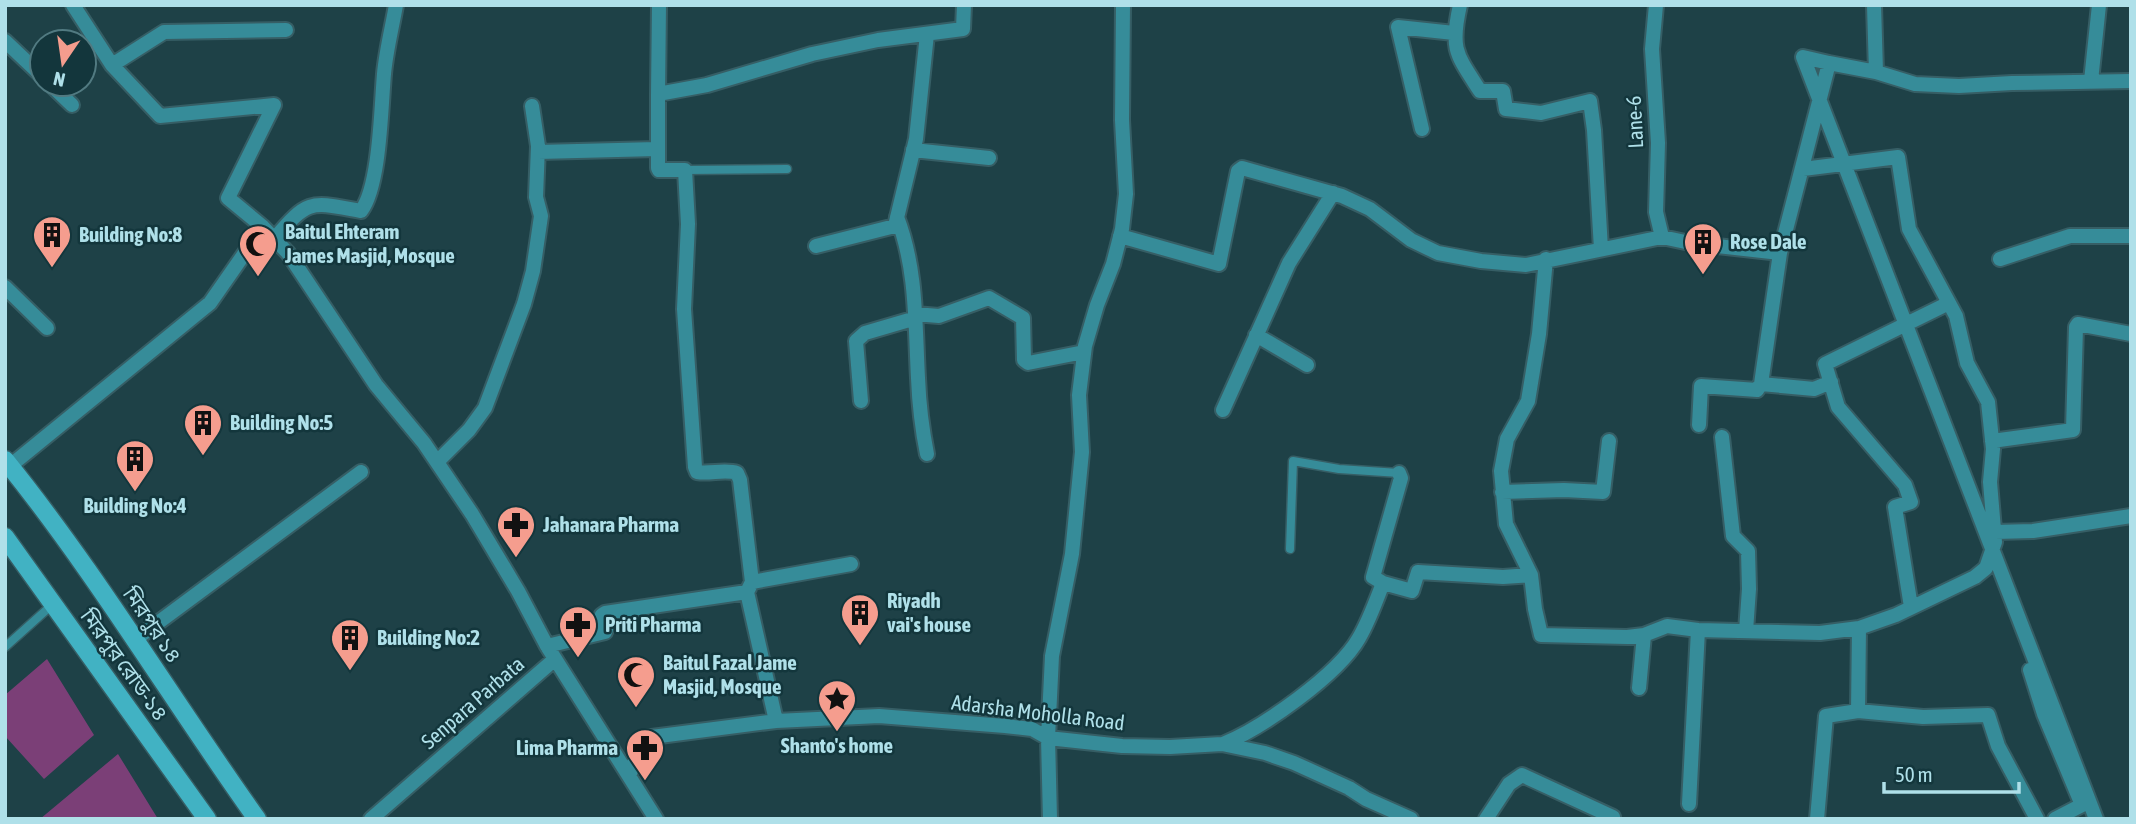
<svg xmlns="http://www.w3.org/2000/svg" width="2136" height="824" font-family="'Asap Condensed','Noto Sans Bengali',sans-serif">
	<rect width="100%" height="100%" fill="#1e4147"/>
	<path fill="#7b3f77" d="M47 659 94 735 44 779 5 736V695Z
		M118 754 158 819H40Z"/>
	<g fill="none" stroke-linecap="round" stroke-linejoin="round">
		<defs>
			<path id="service" d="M685 170 787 169
				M1290 549 1293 461 1339 469 1399 473
				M5 647 53 604"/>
			<path id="minor" d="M73 5 112 65 160 116 274 105 228 198 263 227 288 253 376 385 424 443 472 514 518 591 547 646 656 819
				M659 5 658 94 707 85 812 54 878 40 963 29 964 5
				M1460 5C1450 49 1456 54 1480 91H1503L1506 109 1541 113 1590 101 1594 130 1601 249
				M1656 5 1652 49 1658 143 1656 212 1662 237
				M1874 5 1876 72
				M5 41 42 76
				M1829 63 1803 57 2096 819
				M112 65 164 32 286 30
				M2091 81 2099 5
				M50 84 72 105
				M658 94V168L659 170H685L688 224 684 309 695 467 697 472C710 474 726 469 737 473L740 480 752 582 747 592 776 721
				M1422 129 1398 27 1454 33
				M913 150 989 158
				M538 152 657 149
				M897 217C917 269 915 323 918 378 919 403 922 429 927 454
				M1120 236 1219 264 1238 171 1242 168 1342 196 1370 209 1411 240 1438 253 1481 261 1526 265 1662 237 1690 243 1780 253 1829 63 1876 72 1915 84 1959 86 2012 83 2131 81
				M275 238C309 198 311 202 361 211 380 186 381 108 384 74 386 51 392 28 396 5
				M816 246 895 226 916 139 927 34
				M1546 259 1539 334 1528 401 1507 439 1501 471 1506 524 1531 575 1535 609 1541 635 1627 637 1644 635 1667 626 1698 630 1820 633 1859 628 1896 615 1975 577 1986 568 1995 542 1990 482 1993 449 1988 402 1967 363 1956 316 1909 229 1898 157 1803 169
				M2000 259 2070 236H2131
				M5 287 47 328
				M915 314 939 316 989 298 1023 318 1024 360 1028 363 1084 352
				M1256 335 1307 365
				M1761 384 1780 253
				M861 401 856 341 865 333 916 318
				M1223 410 1289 263 1333 193
				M1699 425 1701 386 1757 390 1761 384 1814 389 1831 382
				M1722 437 1733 536 1748 551 1749 589 1746 631
				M1992 441 2073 430 2076 327 2078 324 2131 334
				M437 462 469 430 485 408 524 304 533 271 541 216 536 197 538 146 532 106
				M10 466 210 303 263 227
				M1502 492 1564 490 1603 492 1609 441
				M1995 532 2033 531 2131 516
				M752 582 851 564
				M1383 583 1412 591 1418 572 1503 577 1531 575
				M1911 607 1895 507 1911 502 1905 485 1838 407 1825 364 1949 303
				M136 639 361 472
				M547 646 605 632 606 629 602 615 605 613 747 592
				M2030 670 2044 714 2082 805 2055 819
				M1639 688 1644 635
				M1858 711 1859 628
				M1223 744C1262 728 1338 675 1359 638 1369 621 1376 601 1383 583L1373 577 1401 478 1399 473
				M629 776 644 738 776 721 879 716 1005 726 1032 729 1048 738 1122 746 1170 747 1222 744 1265 753 1294 763 1349 788 1366 799 1411 819
				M1689 804 1698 630
				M371 819 555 659
				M1050 819 1048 738 1052 656 1072 554 1082 452 1079 395 1085 346 1097 305 1113 264 1122 229 1126 194 1122 120 1123 5
				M1486 819 1509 784 1522 775 1613 817
				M1817 819 1826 716 1858 711 1923 717 1988 715 1998 746 2037 819"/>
			<path id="primary" d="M5 460C97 574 172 700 257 819
				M5 537 207 819"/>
		</defs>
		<use href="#service" stroke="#365e65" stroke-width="11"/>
		<use href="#minor" stroke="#365e65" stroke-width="18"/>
		<use href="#primary" stroke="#365e65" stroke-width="21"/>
		<use href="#service" stroke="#368c99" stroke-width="8"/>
		<use href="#minor" stroke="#368c99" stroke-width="14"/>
		<use href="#primary" stroke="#41b2c3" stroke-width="18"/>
	</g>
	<defs>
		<symbol id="building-pin" viewBox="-11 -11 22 30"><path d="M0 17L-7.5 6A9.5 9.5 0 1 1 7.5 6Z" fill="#f59d8e" stroke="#13363c"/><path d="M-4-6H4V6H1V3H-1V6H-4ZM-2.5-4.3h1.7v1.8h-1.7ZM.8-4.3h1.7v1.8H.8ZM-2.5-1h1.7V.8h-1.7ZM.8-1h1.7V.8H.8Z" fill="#111"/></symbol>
		<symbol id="mosque-pin" viewBox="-11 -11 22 30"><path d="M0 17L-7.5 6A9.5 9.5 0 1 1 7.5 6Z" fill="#f59d8e" stroke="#13363c"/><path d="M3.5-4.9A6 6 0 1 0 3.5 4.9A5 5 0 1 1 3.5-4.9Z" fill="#111"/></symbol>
		<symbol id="pharmacy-pin" viewBox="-11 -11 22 30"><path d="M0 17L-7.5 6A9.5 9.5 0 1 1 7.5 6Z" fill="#f59d8e" stroke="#13363c"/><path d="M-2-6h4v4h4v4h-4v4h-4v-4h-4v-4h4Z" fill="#111"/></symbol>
		<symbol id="sight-pin" viewBox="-11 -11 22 30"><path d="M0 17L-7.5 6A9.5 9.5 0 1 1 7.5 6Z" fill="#f59d8e" stroke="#13363c"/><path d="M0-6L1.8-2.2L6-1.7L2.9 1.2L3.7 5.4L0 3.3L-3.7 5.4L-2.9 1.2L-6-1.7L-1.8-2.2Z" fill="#111"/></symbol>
	</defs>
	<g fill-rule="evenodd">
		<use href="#building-pin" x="30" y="213" width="44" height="60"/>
		<use href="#building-pin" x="1681" y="220" width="44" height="60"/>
		<use href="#mosque-pin" x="236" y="222" width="44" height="60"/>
		<use href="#building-pin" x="181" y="401" width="44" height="60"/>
		<use href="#building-pin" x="113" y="437" width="44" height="60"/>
		<use href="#pharmacy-pin" x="494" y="503" width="44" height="60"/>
		<use href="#building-pin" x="838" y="591" width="44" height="60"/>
		<use href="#pharmacy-pin" x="556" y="603" width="44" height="60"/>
		<use href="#building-pin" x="328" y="616" width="44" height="60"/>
		<use href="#mosque-pin" x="614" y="653" width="44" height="60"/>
		<use href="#sight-pin" x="815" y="677" width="44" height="60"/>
		<use href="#pharmacy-pin" x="623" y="726" width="44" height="60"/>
	</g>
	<g text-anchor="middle" stroke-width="5" stroke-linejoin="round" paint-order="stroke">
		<g font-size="21" fill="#afe0e9" stroke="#13363c">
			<text transform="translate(1635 122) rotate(-93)" y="7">Lane-6</text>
			<text transform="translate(152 625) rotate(56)" y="7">মিরপুর ১৪</text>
			<text transform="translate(124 665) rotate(54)" y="7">মিরপুর রোড-১৪</text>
			<text transform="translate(473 703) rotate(-41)" y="7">Senpara Parbata</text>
			<text transform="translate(1038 713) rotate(7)" y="7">Adarsha Moholla Road</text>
		</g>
		<g font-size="21" font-weight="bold" fill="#afe0e9" stroke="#13363c" text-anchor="start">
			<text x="285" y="239">Baitul Ehteram<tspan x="285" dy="24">James Masjid, Mosque</tspan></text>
			<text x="79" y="242">Building No:8</text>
			<text x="1730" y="249">Rose Dale</text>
			<text x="230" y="430">Building No:5</text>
			<text x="135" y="513" text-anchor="middle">Building No:4</text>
			<text x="543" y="532">Jahanara Pharma</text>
			<text x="887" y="608">Riyadh<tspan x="887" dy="24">vai's house</tspan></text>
			<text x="605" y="632">Priti Pharma</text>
			<text x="377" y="645">Building No:2</text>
			<text x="663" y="670">Baitul Fazal Jame<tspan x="663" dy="24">Masjid, Mosque</tspan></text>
			<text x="837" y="753" text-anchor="middle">Shanto's home</text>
			<text x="618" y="755" text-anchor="end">Lima Pharma</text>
		</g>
	</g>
	<rect width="2136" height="824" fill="none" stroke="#afe0e9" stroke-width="14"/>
	<g transform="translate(63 63) rotate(193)"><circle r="33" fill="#13363c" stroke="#517a81" stroke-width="2"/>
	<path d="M0-5L12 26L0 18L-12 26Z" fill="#f59d8e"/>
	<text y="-10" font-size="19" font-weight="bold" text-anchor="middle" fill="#afe0e9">N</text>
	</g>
	<path d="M1884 782v10h135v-10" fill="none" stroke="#afe0e9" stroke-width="3.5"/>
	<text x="1895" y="782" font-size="21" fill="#afe0e9" stroke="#13363c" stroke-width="5" paint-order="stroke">50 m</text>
</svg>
